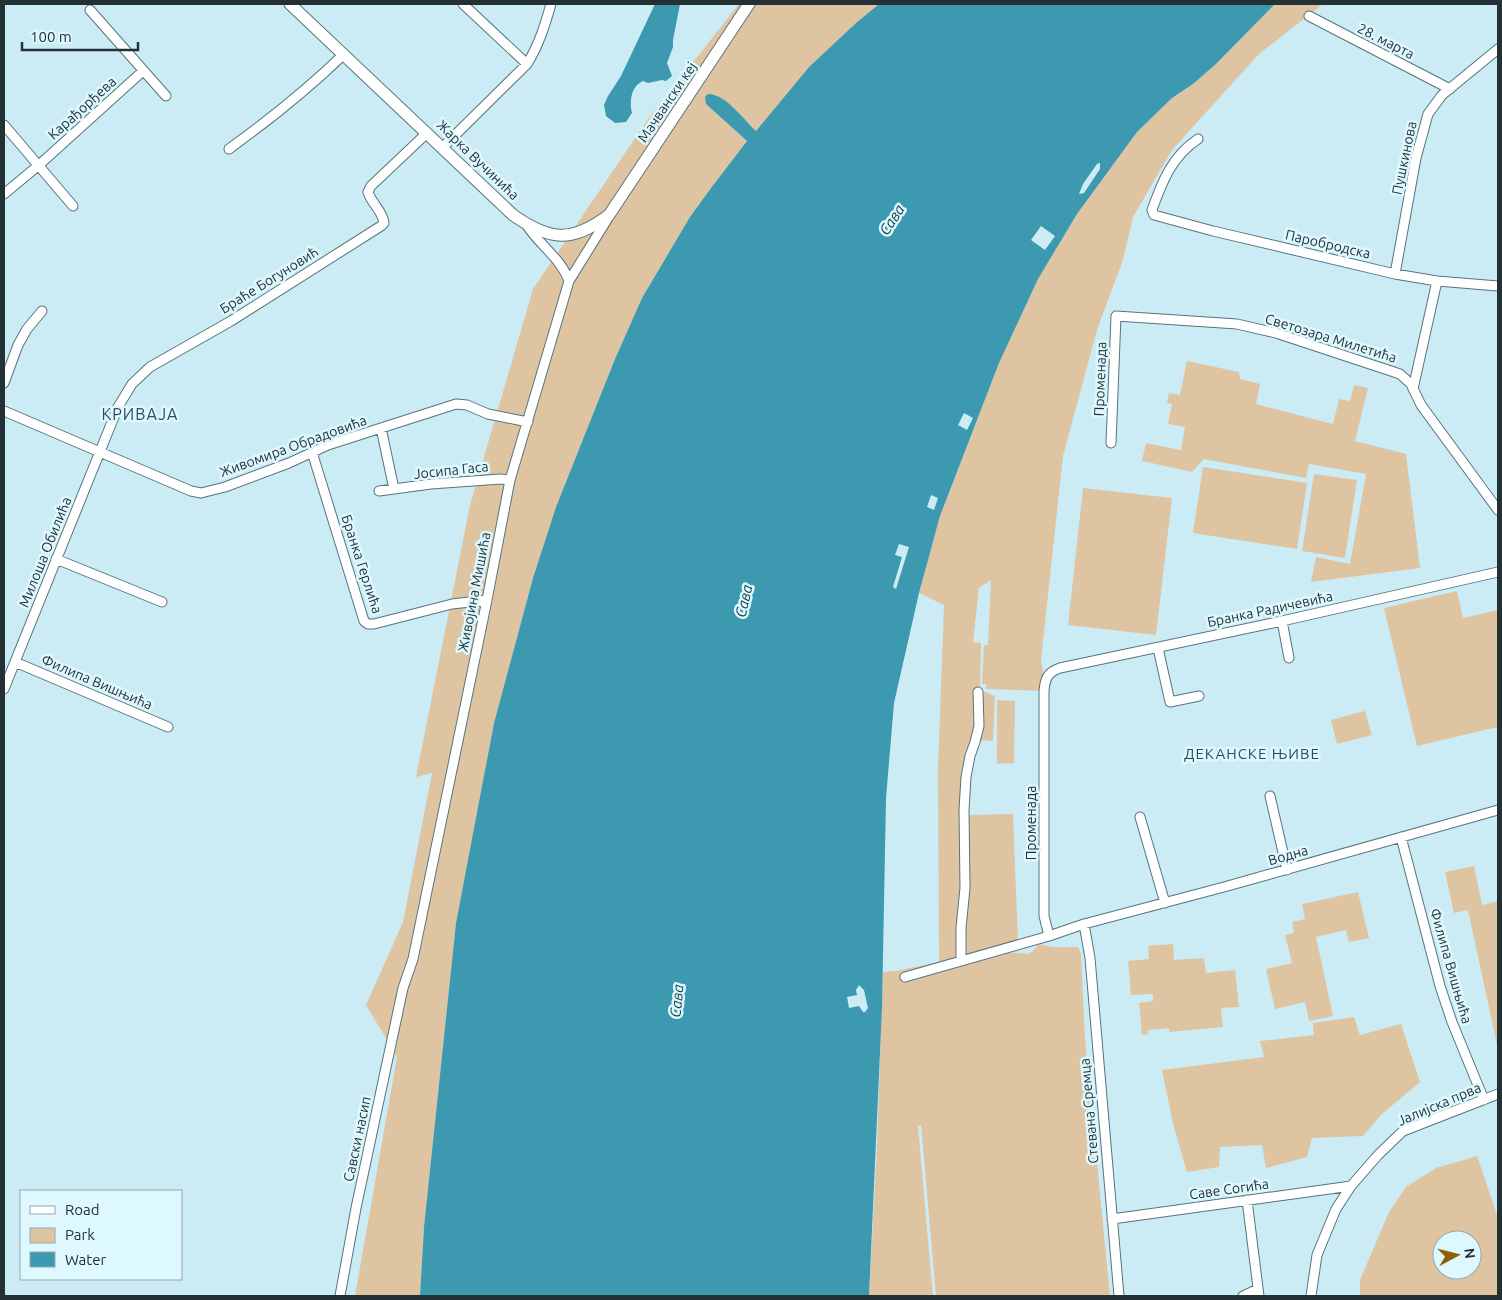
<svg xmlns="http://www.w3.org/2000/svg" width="1502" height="1300" font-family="Ubuntu,sans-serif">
	<rect width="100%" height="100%" fill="#ccecf5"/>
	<path fill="#dfc4a2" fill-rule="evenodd" d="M739 4H879L856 23 809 67 756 131 732 106 706 104 747 141 711 188 690 217 642 298 615 359 556 507 533 578 494 723 456 923 424 1227 420 1296H355L397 1057 366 1005 403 922 432 773 416 777 470 505 533 289 648 119Z
		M1275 4H1323L1259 54 1172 150 1133 217 1123 260 1097 330 1063 456 1041 660 1046 687 1044 691 986 689V684H982L984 645H988L991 580 979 588 973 642 981 643 980 690 995 696 993 741 982 740 967 761 965 815 1013 814 1018 941 987 951 1028 954 1033 951 1039 944 1052 947H1078L1081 954 1085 1039 1110 1296H936L921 1125 918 1126 933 1296H869L877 1145 883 972 895 971 939 962 938 768 944 605 919 593 940 516 999 363 1038 279 1077 214 1137 132 1172 98 1193 84 1216 64Z
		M1187 361 1239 372 1240 379 1260 384 1256 404 1333 424 1339 399 1350 401 1354 385 1368 388 1355 441 1406 454 1420 568 1311 582 1316 557 1350 564 1366 474 1309 464 1306 478 1204 459 1192 472 1142 461 1146 443 1181 450 1185 427 1168 424 1172 404 1167 403 1169 393 1180 395Z
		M1203 467 1307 483 1297 549 1193 533Z
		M1314 474 1357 480 1345 558 1302 551Z
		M1083 488 1172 498 1156 635 1068 625Z
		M1457 591 1463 618 1498 610V727L1417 746 1384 608Z
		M997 700 1015 701 1014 763 997 764Z
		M1365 711 1372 735 1337 744 1331 720Z
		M1474 866 1482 905 1498 901 1497 1045 1468 910 1454 913 1445 872Z
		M1358 892 1369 938 1349 942 1346 930 1316 937 1333 1016 1309 1021 1305 1002 1275 1009 1266 969 1292 963 1285 935 1294 933 1292 922 1305 919 1302 904Z
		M1173 944 1174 960 1204 958 1206 973 1235 970 1239 1007 1221 1008 1223 1027 1169 1032V1028L1148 1030V1034L1142 1035 1139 1003 1153 1001V994L1131 995 1128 961 1149 959 1148 946Z
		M1354 1017 1360 1035 1401 1024 1420 1082 1382 1114 1363 1136 1312 1138 1307 1157 1266 1168 1262 1145 1220 1147 1219 1167 1187 1172 1173 1124 1162 1070 1264 1057 1260 1041 1314 1035 1313 1023Z
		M1477 1156 1498 1218V1296H1360V1280L1389 1212 1406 1187 1436 1168ZM1442 1240H1472V1270H1442Z"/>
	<path fill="#3c99af" d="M655 4H680L673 40V47L667 63 672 76 666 81 662 80 648 83 643 81C631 86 629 102 632 113L626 122 615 123 606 116 604 105 608 96 621 76Z
		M879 4H1275L1216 64 1193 84 1172 98 1137 132 1077 214 1038 279 999 363 940 516 919 593 894 703 886 798 882 1008 869 1296H420L424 1227 456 923 494 723 533 578 556 507 615 359 642 298 690 217 711 188 747 141 706 104 705 97 708 94C726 94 744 120 756 131L809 67 856 23Z"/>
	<path fill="#ccecf5" d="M1100 163V169L1084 193 1079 194 1083 184 1097 164Z
		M1041 226 1055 236 1045 250 1031 240Z
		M964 413 973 418 967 430 958 425Z
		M931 495 938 498 934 510 927 507Z
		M899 544 909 547 896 589 893 587 902 557 895 555Z
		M859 985 864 990 865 995 868 1008 865 1012H863L859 1006 849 1008 847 997 857 995 856 990Z"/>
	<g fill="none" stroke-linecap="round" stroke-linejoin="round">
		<defs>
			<path id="minor" d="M463 4 527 64
				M90 10 166 96
				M1309 16 1450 89
				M4 125 73 206
				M1198 139C1172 156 1162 182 1152 210L1154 215 1213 231 1395 274 1437 281 1498 286
				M443 147 527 64C539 45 545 25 551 4
				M229 149C269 120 308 89 344 54
				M4 194 39 165 143 71
				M526 224C539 245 561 258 569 281
				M1395 274 1416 158 1428 114 1442 95 1498 49
				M4 383 18 345 27 329 42 311
				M1413 389 1437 281
				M4 411 191 491 201 493 225 487 289 463 328 445 456 404 467 405 488 414 528 422
				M381 428 394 489
				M1111 443 1116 316 1237 324 1276 333 1400 374 1411 384 1421 405 1498 510
				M312 452 364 621 368 624H374L452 604 487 600
				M379 491 431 484 501 479 510 480
				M56 559 162 602
				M1498 572 1282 621 1060 668C1048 672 1045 678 1044 691V916L1049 936 1084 924 1224 887 1498 810
				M1282 621 1289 658
				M1158 648 1170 702 1199 696
				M15 662 168 727
				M4 689 118 407 132 384 150 367 231 321 381 226 384 223C383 211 371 203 368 192L371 186 427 133
				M1270 796 1287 870
				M1140 817 1165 903
				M1401 837 1440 986 1452 1022 1484 1100
				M1084 924 1090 958 1119 1296
				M961 961V928L965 888 964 810 966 777 970 756 975 742 979 726 978 692
				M905 977 1049 936
				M1247 1200 1259 1296
				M1112 1219 1351 1186
				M340 1296 356 1208 403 988 413 959 487 600 510 480 569 281 608 218
				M1243 1296 1258 1289
				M1311 1296 1317 1255 1336 1209 1351 1186 1378 1155 1403 1131 1498 1094"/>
			<path id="tertiary" d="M290 4 513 215C550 241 572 243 609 215L749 4"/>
		</defs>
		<use href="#minor" stroke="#56747c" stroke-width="11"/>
		<use href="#tertiary" stroke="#56747c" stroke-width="13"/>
		<use href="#minor" stroke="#fff" stroke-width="9"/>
		<use href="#tertiary" stroke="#fff" stroke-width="11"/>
	</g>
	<g text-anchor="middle" stroke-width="5" stroke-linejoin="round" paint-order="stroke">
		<g font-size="14" fill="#243134" stroke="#def8ff">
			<text transform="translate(1386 41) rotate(27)" y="5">28. марта</text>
			<text transform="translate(667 102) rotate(-56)" y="5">Мачвански кеј</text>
			<text transform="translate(82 108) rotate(-42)" y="5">Карађорђева</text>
			<text transform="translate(1404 158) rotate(-78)" y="5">Пушкинова</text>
			<text transform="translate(478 160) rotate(44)" y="5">Жарка Вучинића</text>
			<text transform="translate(1328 244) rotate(13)" y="5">Паробродска</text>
			<text transform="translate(269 280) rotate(-32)" y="5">Браће Богуновић</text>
			<text transform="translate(1331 338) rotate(17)" y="5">Светозара Милетића</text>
			<text transform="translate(1100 379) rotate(-88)" y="5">Променада</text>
			<text transform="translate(293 446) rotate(-20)" y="5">Живомира Обрадовића</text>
			<text transform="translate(451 470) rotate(-6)" y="5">Јосипа Гаса</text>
			<text transform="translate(45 552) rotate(-68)" y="5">Милоша Обилића</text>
			<text transform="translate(362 564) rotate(72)" y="5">Бранка Герлића</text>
			<text transform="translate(474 592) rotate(-79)" y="5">Живојина Мишића</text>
			<text transform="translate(1270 609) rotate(-12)" y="5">Бранка Радичевића</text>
			<text transform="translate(97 682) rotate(23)" y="5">Филипа Вишњића</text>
			<text transform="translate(1031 823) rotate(-90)" y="5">Променада</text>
			<text transform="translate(1288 855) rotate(-16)" y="5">Водна</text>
			<text transform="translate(1451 966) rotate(74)" y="5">Филипа Вишњића</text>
			<text transform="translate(1439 1104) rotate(-23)" y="5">Јалијска прва</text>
			<text transform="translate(1089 1111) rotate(-95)" y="5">Стевана Сремца</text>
			<text transform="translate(357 1139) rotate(-78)" y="5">Савски насип</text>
			<text transform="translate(1229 1189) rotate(-8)" y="5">Саве Согића</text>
		</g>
		<g font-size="15" font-style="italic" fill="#153f49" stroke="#def8ff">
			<text transform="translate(892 220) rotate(-57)" y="5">Сава</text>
			<text transform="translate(744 601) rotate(-77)" y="5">Сава</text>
			<text transform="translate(677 1001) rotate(-84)" y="5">Сава</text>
		</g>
		<g font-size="15" letter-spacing="1" fill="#304c53" stroke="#def8ff">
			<text x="1252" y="759">ДЕКАНСКЕ ЊИВЕ</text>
		</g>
		<g font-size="16" letter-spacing="1" fill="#304c53" stroke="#def8ff">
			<text x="140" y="420">КРИВАЈА</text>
		</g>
	</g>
	<rect width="1502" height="1300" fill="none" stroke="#243134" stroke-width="10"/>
	<rect x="20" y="1190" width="162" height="90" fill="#def8ff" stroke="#94a8ae"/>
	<rect x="30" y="1206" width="25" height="8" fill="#ffffff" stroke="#94a8ae"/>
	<text x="65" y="1215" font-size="15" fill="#243134">Road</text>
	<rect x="30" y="1228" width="25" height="15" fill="#dfc4a2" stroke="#94a8ae"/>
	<text x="65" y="1240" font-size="15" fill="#243134">Park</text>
	<rect x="30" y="1252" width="25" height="15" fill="#3c99af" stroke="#94a8ae"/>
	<text x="65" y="1265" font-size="15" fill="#243134">Water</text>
	<g transform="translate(1457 1255) rotate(83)"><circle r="24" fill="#def8ff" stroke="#94a8ae"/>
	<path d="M0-4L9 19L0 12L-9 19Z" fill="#8f5f0a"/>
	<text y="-8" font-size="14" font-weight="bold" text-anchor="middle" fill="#243134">N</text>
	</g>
	<path d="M22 42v8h116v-8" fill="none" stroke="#243134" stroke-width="2.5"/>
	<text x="30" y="42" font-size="15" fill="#243134" stroke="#def8ff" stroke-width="4" paint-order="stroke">100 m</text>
</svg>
